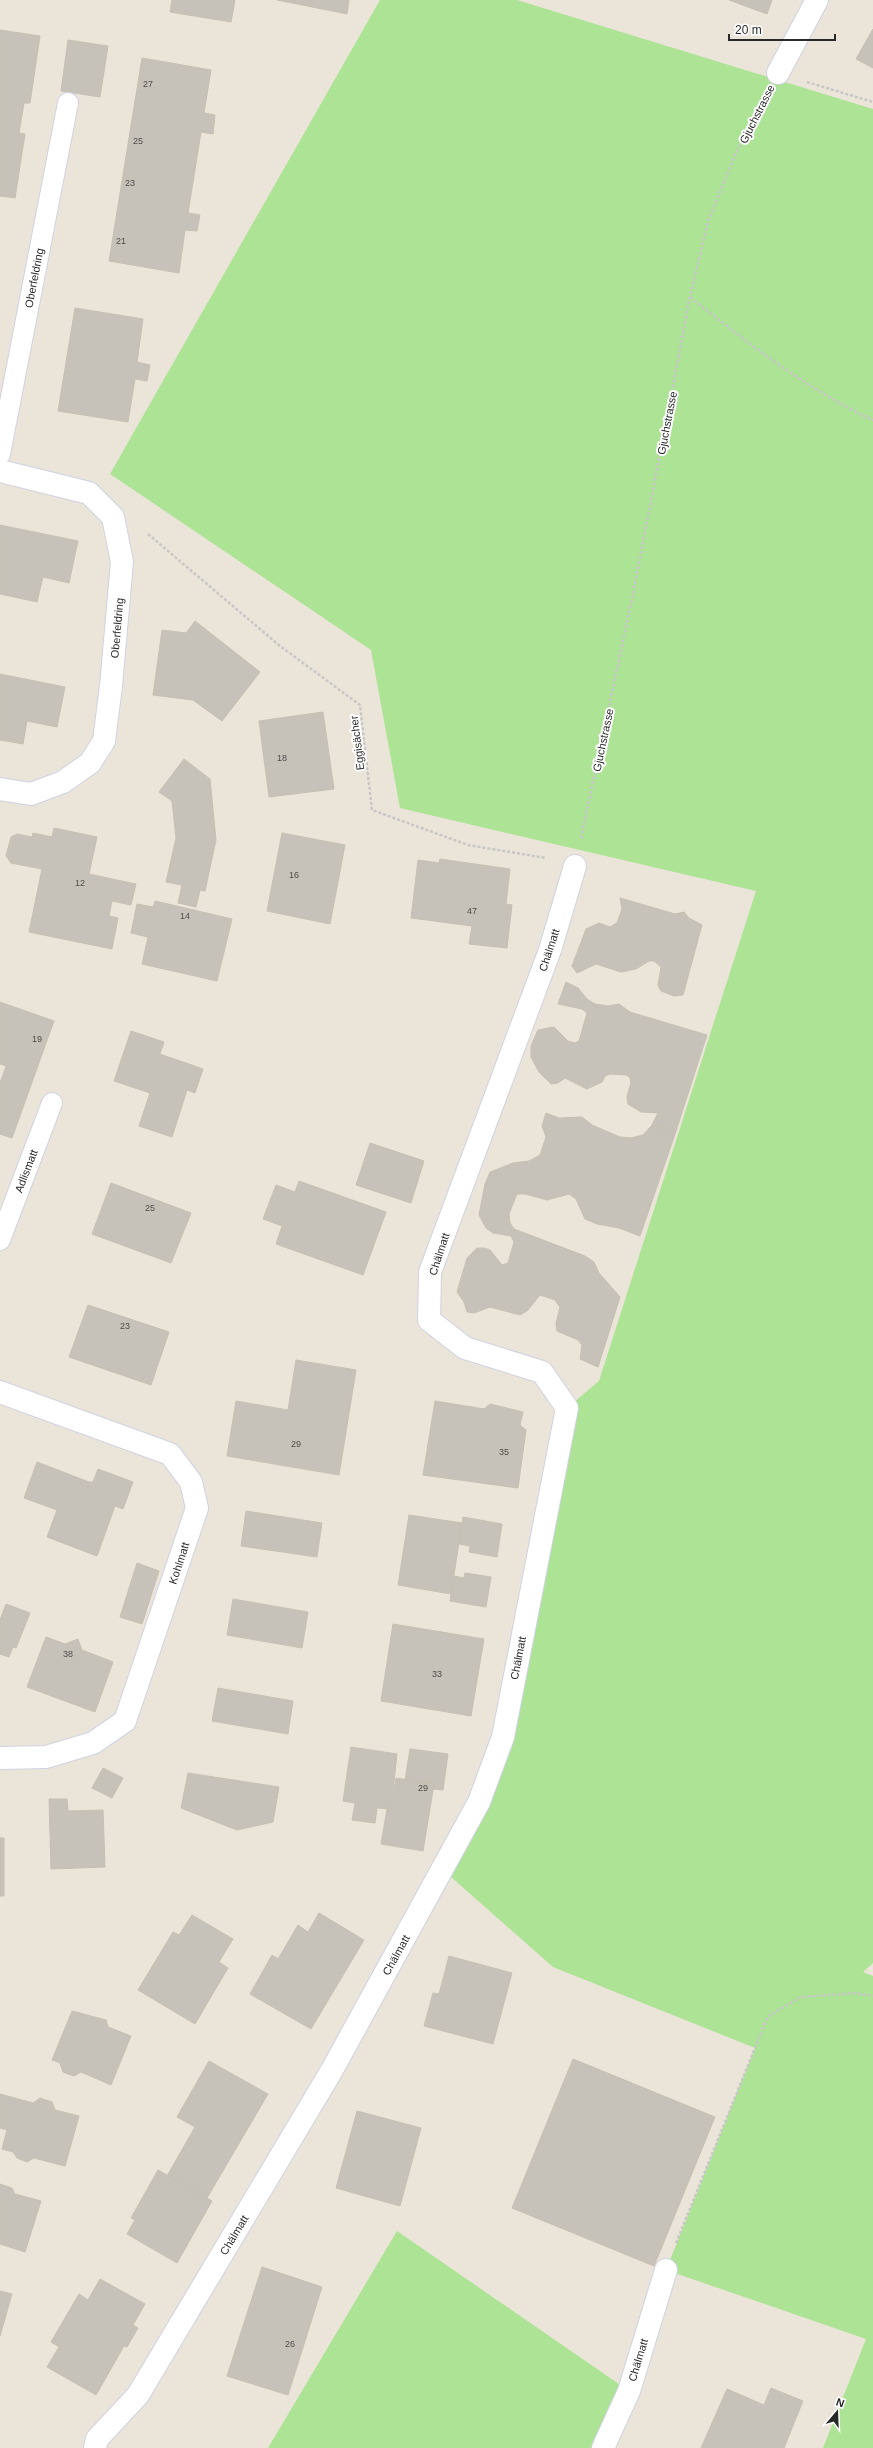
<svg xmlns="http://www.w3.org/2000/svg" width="873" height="2448" font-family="Arial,sans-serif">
	<rect width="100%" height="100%" fill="#ebe4d9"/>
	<path fill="#ace394" d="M380 0H517L873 109V1963L863 1972 873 1976V2448H823L866 2339 666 2270 755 2048 553 1967 443 1870 479 1802 567 1408 599 1381 756 891 400 808 371 650 110 474Z
		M397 2231 629 2391 603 2448H268Z"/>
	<path fill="#c6c1b9" stroke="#c6c0b3" d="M172 0H235L231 22 170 12Z
		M277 0H349L347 14Z
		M729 0H772L767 14Z
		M873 29V68L856 59Z
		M0 30 40 36 30 103H24L19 133 25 134 15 198 0 196Z
		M68 40 108 46 100 97 61 91Z
		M142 58 211 70 204 113 215 115 213 134 201 132 188 213 200 215 197 231 185 230 179 273 109 261Z
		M75 308 143 319 137 362 150 365 147 381 135 379 128 422 58 411Z
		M0 525 78 541 69 583 43 577 37 602 0 594Z
		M195 621 260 672 222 721 193 700 153 695 162 630 186 633Z
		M0 674 65 687 57 727 27 721 23 744 0 740Z
		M323 712 334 789 269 797 259 721Z
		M184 759 210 779 216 840 205 891 200 890 196 907 178 903 182 885 166 882 176 838 172 801 159 792Z
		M54 828 97 837 89 874 136 884 131 905 112 901 109 916 118 918 112 949 29 932 42 869 11 863 6 856 11 837 17 834 32 837 33 833 52 837Z
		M282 833 345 845 330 924 267 911Z
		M440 859 510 869 506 904 512 905 507 948 469 944 472 926 411 918 418 860 439 863Z
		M620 898 675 914 684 912 689 918 702 925 683 995 674 996 661 991 658 985 661 967 654 961H649L636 969 621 972 596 964 577 973 572 966 586 929 599 923 610 927 617 923 622 909Z
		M155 901 232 919 217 981 142 964 148 937 131 933 137 904 153 907Z
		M566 982 578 988 587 999 595 1004 608 1006 619 1004 630 1012 707 1035 675 1134 652 1125 658 1113 641 1112 628 1104 627 1096 631 1083 630 1078 627 1075 610 1074 605 1076 602 1082 587 1089 565 1078 558 1083 551 1084 539 1072 531 1057V1046L538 1030 554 1027 568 1041 575 1043 579 1041 587 1013 582 1009 558 1004Z
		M0 1002 54 1021 12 1138 0 1134V1083L6 1066 0 1064Z
		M131 1031 164 1042 160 1054 203 1069 195 1093 187 1090 172 1137 139 1126 150 1093 114 1081Z
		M546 1113 559 1118 582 1117 592 1125 620 1137 631 1138 643 1135 652 1125 675 1134 640 1236 619 1228 597 1224 585 1219 576 1199 569 1194 547 1200 525 1194H517L509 1214 510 1223 514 1229 511 1236 493 1233 486 1228 479 1215 485 1184 490 1172 513 1163 529 1161 540 1155 546 1137 542 1126Z
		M370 1143 424 1161 411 1203 356 1185Z
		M299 1181 386 1212 363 1275 276 1244 282 1226 263 1219 276 1185 295 1192Z
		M111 1183 191 1213 171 1263 92 1234Z
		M514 1229 585 1256 594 1262 599 1273 620 1297 598 1367 580 1359 582 1345 578 1340 557 1331 556 1323 560 1307 555 1300 540 1295 527 1311 520 1315 490 1307 474 1313 467 1312 464 1302 457 1292 467 1258 477 1248H484L490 1250 502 1265 508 1263 514 1242 511 1236Z
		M88 1305 169 1332 151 1385 69 1357Z
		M296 1360 356 1370 339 1475 227 1456 236 1401 288 1410Z
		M435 1401 484 1409 490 1404 523 1412 520 1425 526 1430 518 1488 423 1475Z
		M37 1462 89 1482H93L98 1469 133 1482 123 1509 115 1506 97 1556 47 1537 57 1510 24 1498Z
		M246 1511 322 1523 317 1557 241 1546Z
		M409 1515 462 1523 451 1594 398 1585Z
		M463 1517 502 1524 497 1557 469 1552 470 1546 459 1544Z
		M137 1563 159 1571 142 1624 120 1617Z
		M465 1573 491 1577 486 1607 450 1601 454 1576 464 1578Z
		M233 1599 308 1612 302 1648 227 1635Z
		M6 1604 30 1613 16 1648 13 1647 9 1657 0 1654V1620Z
		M393 1624 484 1639 471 1716 381 1701Z
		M46 1637 65 1644 78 1639 82 1650 113 1662 95 1712 27 1687Z
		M218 1688 293 1701 288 1734 212 1721Z
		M351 1747 397 1754 391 1809 377 1808 375 1823 352 1820 355 1803 343 1801Z
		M410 1749 448 1754 443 1790 433 1789 434 1784 405 1780Z
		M103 1768 123 1778 112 1798 92 1788Z
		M188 1773 279 1787 273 1822 237 1830 181 1808Z
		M396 1778 434 1784 423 1851 381 1844 387 1809H391Z
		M49 1799H67L68 1811 103 1810 105 1867 51 1869Z
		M0 1838H4V1896H0Z
		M319 1913 364 1940 311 2029 250 1994 272 1955 278 1959 298 1925 308 1932Z
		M192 1915 233 1939 219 1962 228 1968 195 2024 138 1990 173 1932 179 1935Z
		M449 1956 512 1973 493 2044 424 2026 433 1993 439 1994Z
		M72 2011 106 2020 108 2027 131 2036 111 2085 81 2072 74 2076 63 2072 60 2063 52 2060Z
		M573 2059 715 2117 654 2266 512 2208Z
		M209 2061 268 2094 207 2198 167 2176 195 2127 177 2117Z
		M0 2094 33 2103 40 2098 52 2102 55 2110 79 2116 65 2166 34 2158 27 2162 17 2158 13 2152 2 2149 7 2130 0 2128Z
		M357 2111 421 2128 400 2206 336 2188Z
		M158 2170 212 2201 177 2263 127 2234 135 2220 131 2218Z
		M0 2184 12 2188 15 2194 41 2201 25 2252 0 2244Z
		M262 2267 322 2287 288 2395 227 2376Z
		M100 2279 145 2304 133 2325 138 2328 127 2347 124 2346 96 2395 47 2367 59 2347 51 2342 79 2294 88 2300Z
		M0 2291 12 2294 0 2336Z
		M771 2388 803 2401 784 2448H701L727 2389 764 2405Z"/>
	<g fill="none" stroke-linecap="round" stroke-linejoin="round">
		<defs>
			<path id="lane" d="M0 454 68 103
				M0 1240 52 1103"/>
			<path id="street" d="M778 73 817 0
				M0 471 89 493 113 517 122 562 111 686 104 741 90 763 63 782 31 794 0 789
				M0 1392 170 1454 191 1482 197 1508 125 1721 93 1743 46 1757 0 1758
				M95 2448 97 2439 138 2395 332 2070 479 1802 503 1737 567 1408 542 1372 465 1348 429 1320 430 1272 550 950 575 866
				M603 2448 629 2391 666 2270"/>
		</defs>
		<use href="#lane" stroke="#cfd2e2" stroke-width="22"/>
		<use href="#street" stroke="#cfd2e2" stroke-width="24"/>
		<path stroke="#c7c7c7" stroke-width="2.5" stroke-dasharray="3 2" stroke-linecap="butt" d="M807 82 873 102
			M690 297C748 343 806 389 873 420
			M148 534 280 646 360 705 372 810 468 845 546 858
			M581 838 633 594 690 297 708 221 736 153 765 99
			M676 2243 768 2016 801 1997 855 1993 873 1996"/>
		<use href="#lane" stroke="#fff" stroke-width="20"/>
		<use href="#street" stroke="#fff" stroke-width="22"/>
	</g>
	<g text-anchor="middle" stroke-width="4" stroke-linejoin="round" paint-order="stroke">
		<g font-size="9" fill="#504e4c">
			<text x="148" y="87">27</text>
			<text x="138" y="144">25</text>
			<text x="130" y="186">23</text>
			<text x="121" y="244">21</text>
			<text x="282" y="761">18</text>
			<text x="294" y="878">16</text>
			<text x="80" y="886">12</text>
			<text x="472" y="914">47</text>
			<text x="185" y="919">14</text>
			<text x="37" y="1042">19</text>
			<text x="150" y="1211">25</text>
			<text x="125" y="1329">23</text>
			<text x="296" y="1447">29</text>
			<text x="504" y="1455">35</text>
			<text x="68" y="1657">38</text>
			<text x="437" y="1677">33</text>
			<text x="423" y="1791">29</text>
			<text x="290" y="2347">26</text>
		</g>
		<g font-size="11" fill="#282828" stroke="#fff">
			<text transform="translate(757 114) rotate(-63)" y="4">Gjuchstrasse</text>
			<text transform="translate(34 278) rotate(-79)" y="4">Oberfeldring</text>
			<text transform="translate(667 423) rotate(-79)" y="4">Gjuchstrasse</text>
			<text transform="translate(117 628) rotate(-85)" y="4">Oberfeldring</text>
			<text transform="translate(603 740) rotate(-78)" y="4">Gjuchstrasse</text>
			<text transform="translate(357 743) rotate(-97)" y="4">Eggisächer</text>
			<text transform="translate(549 950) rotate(-72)" y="4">Chälmatt</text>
			<text transform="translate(26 1171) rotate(-69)" y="4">Adlismatt</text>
			<text transform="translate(439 1254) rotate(-72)" y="4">Chälmatt</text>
			<text transform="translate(179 1563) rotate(-72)" y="4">Kohlmatt</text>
			<text transform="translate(518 1658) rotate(-79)" y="4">Chälmatt</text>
			<text transform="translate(396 1955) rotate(-61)" y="4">Chälmatt</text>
			<text transform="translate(234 2235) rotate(-59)" y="4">Chälmatt</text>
			<text transform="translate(638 2360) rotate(-73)" y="4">Chälmatt</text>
		</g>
	</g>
	<g transform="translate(837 2412) rotate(19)" stroke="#ffffff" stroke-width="3" paint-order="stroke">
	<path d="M0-3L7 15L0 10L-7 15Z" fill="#282828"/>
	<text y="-6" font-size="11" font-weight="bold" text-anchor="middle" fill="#282828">N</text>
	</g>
	<path d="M729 34v6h106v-6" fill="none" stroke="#282828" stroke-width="2"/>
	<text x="735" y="34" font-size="12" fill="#282828" stroke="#ffffff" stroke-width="3" paint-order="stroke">20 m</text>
</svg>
